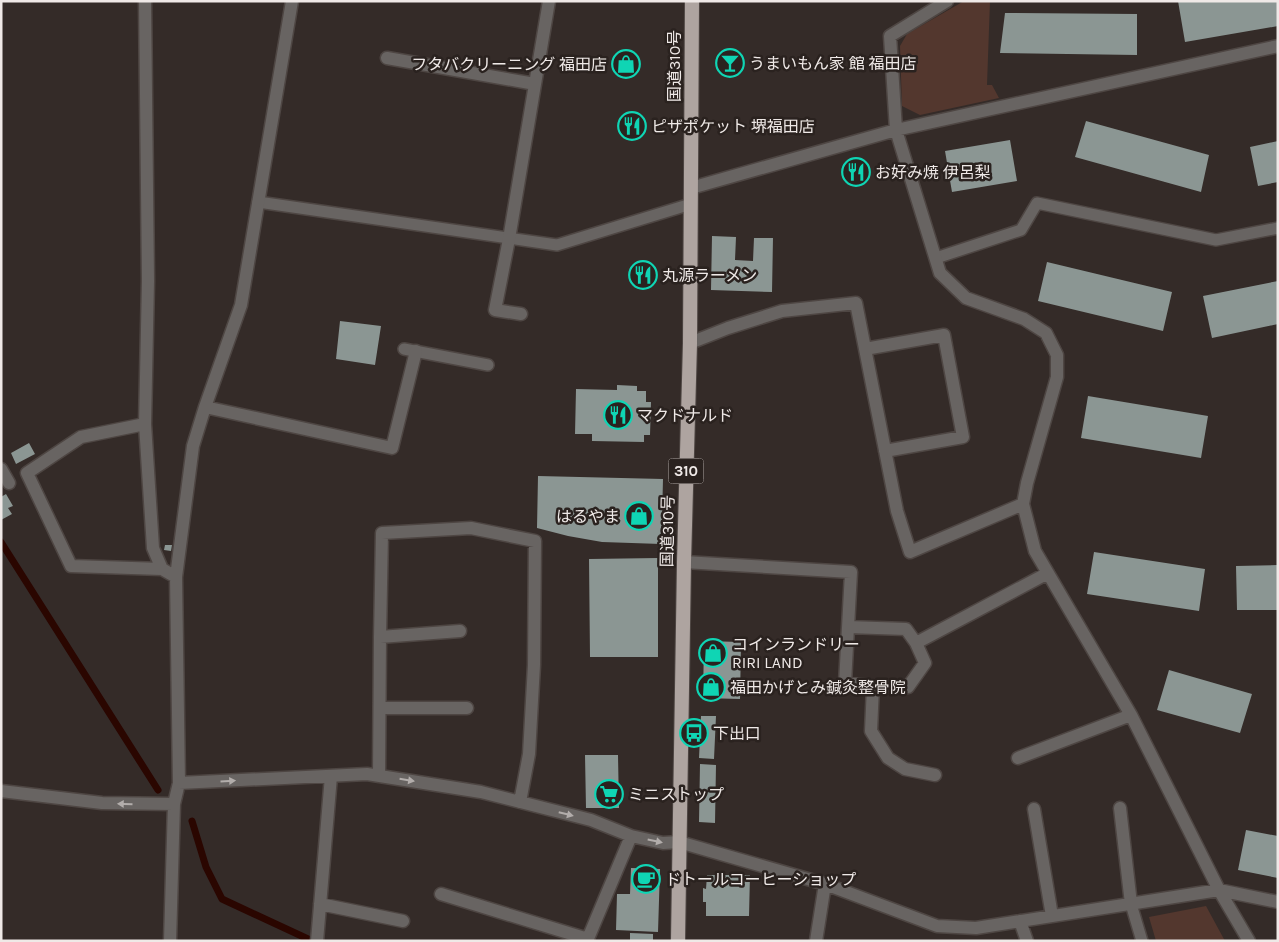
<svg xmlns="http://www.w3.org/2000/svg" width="1279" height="942" font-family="Karla,'Noto Sans JP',sans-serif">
	<rect width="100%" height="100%" fill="#342b28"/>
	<path fill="#53372e" d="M964 1H990L987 85H992L999 98 920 115 902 106 900 46 907 34Z
		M1206 906 1225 941H1156L1149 917Z"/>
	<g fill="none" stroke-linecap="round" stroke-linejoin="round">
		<path stroke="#2a0600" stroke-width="7" d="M1 542 158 790
			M192 821 206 867 222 899 308 939"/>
	</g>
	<path fill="#8b9693" d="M1178 1H1278V26L1185 42Z
		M1005 13 1137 14V55L1000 53Z
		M1086 121 1209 155 1201 192 1075 157Z
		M1010 140 1017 181 952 192 945 151Z
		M1278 141V182L1258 186 1250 147Z
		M712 236 736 237 735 260 753 261 754 238H773L772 292 711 290Z
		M1047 262 1172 292 1163 331 1038 301Z
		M1278 281V324L1212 338 1203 296Z
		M340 321 381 326 375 365 336 359Z
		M617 385 637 386V391H646V402H651L650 435H644V442L592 441V434H575L576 389 617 390Z
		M1088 396 1208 416 1201 458 1081 438Z
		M29 443 35 454 16 464 11 453Z
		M538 476 663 479 662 520H666V527L661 526V544L602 542 568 536 537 528Z
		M6 494 13 506 8 508 12 514 1 520V497Z
		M165 545H172L171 551 164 550Z
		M1094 552 1205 569 1199 611 1087 594Z
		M658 558V657H590L589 559Z
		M1278 565V610H1237L1236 566Z
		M704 641 741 642 740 699 703 698Z
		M1169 670 1252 694 1240 733 1157 710Z
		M701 716H716L714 759 699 758Z
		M585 755H618L619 808H586Z
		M700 764 716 765 715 823 699 822Z
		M1246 830 1278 836V878L1238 870Z
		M631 868 660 869 658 932 616 930 617 894H630Z
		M707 875H750L749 916H706V902H703V888L706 889Z
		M630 933 653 934V941H630Z"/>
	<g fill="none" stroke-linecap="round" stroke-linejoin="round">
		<defs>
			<path id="service" d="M258 202 557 245 691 204
				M936 258 1021 230 1037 203 1216 240 1278 228
				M404 349 488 365
				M1131 904 1142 941"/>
			<path id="minor" d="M145 1 148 281 145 424 153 548 162 569 176 577
				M947 1 890 36 896 130 940 273 966 298 1024 319 1046 333 1057 355V377L1027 483 1023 504 1035 551 1131 715 1219 890 1249 941
				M387 58 535 84
				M691 188 896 130 1278 46
				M521 314 495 310 509 239 549 1
				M690 343 728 328 782 311 856 303 897 511 910 552 1023 504
				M865 349 944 335 963 437 885 451
				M205 407 392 448 416 351
				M145 424 81 437 27 473 71 566 162 569
				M1 469 9 483
				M684 562 851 572 845 683 873 686 871 731 888 758 905 769 935 775
				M848 627 906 629 916 643 925 663 908 687 873 686
				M460 631 380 637 382 533 471 528 535 541 534 665 529 754 520 802
				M916 643 1048 573
				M380 708H467
				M1018 758 1131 715
				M379 776 380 637
				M179 783 367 774 481 792 591 820 631 836 663 843 679 842 825 884 937 926 976 928 1219 890 1278 902
				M1 791 102 803 174 804
				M1120 808 1131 904
				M1034 809 1052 916
				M441 894 588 939
				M320 904 403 921
				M1020 921 1027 941
				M170 941 174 804 179 783 176 577 193 446 205 407 241 305 292 1
				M317 941 331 776
				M587 941 631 836
				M816 941 825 884"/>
			<path id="trunk" d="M678 941 684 562 690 343 692 1"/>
		</defs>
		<use href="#service" stroke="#4e4643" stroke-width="14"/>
		<use href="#minor" stroke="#4e4643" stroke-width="15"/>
		<use href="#trunk" stroke="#4e4643" stroke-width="16"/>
		<use href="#service" stroke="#686462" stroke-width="11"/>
		<use href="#minor" stroke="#686462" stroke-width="12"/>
		<use href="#trunk" stroke="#aea4a0" stroke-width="14"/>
	</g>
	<defs><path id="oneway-solid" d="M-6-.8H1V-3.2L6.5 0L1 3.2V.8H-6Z" transform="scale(1.25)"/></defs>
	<g fill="#b2adab">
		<use href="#oneway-solid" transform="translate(407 780) rotate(9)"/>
		<use href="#oneway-solid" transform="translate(228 781) rotate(-3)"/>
		<use href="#oneway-solid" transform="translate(125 804) rotate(-179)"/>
		<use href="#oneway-solid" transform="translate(566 814) rotate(14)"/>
		<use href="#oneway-solid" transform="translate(655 841) rotate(12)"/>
	</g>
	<defs>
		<symbol id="bar-ring" viewBox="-11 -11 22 22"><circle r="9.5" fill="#2a221f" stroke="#0fd5b4" stroke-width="1.5"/><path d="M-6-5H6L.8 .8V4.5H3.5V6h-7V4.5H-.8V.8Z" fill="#0fd5b4"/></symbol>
		<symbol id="shop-ring" viewBox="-11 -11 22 22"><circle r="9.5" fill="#2a221f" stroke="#0fd5b4" stroke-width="1.5"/><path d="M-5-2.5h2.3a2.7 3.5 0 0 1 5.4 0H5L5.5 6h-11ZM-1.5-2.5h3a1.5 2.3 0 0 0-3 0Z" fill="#0fd5b4"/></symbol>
		<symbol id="restaurant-ring" viewBox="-11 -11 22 22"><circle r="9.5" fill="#2a221f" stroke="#0fd5b4" stroke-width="1.5"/><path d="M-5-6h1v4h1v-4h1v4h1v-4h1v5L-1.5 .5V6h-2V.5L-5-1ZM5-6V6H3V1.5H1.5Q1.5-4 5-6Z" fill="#0fd5b4"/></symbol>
		<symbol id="bus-ring" viewBox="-11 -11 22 22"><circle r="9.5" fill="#2a221f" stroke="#0fd5b4" stroke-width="1.5"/><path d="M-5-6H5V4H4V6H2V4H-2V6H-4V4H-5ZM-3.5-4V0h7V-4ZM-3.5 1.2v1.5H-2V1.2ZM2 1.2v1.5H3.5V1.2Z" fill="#0fd5b4"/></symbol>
		<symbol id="supermarket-ring" viewBox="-11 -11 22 22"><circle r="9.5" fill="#2a221f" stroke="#0fd5b4" stroke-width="1.5"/><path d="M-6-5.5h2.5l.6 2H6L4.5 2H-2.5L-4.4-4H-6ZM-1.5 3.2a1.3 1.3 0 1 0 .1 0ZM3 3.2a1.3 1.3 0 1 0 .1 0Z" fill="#0fd5b4"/></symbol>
		<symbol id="cafe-ring" viewBox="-11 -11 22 22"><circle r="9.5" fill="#2a221f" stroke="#0fd5b4" stroke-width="1.5"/><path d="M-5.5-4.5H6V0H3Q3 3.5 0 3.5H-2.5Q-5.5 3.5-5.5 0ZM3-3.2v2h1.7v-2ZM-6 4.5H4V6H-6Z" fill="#0fd5b4"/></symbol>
	</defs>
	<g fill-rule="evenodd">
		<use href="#bar-ring" x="714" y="47" width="32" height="32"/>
		<use href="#shop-ring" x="610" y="48" width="32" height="32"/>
		<use href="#restaurant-ring" x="616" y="110" width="32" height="32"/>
		<use href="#restaurant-ring" x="840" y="156" width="32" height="32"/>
		<use href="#restaurant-ring" x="627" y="259" width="32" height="32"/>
		<use href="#restaurant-ring" x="602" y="399" width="32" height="32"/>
		<use href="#shop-ring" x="623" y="500" width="32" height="32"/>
		<use href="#shop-ring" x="697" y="637" width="32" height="32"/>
		<use href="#shop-ring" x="695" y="671" width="32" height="32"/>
		<use href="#bus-ring" x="678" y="717" width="32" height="32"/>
		<use href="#supermarket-ring" x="593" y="778" width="32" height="32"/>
		<use href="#cafe-ring" x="630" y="863" width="32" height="32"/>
	</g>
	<g text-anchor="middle" stroke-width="5" stroke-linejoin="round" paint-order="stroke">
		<rect fill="#2a221f" stroke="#b4adab" stroke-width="1" x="668.5" y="458.5" width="35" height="25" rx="4"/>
		<g font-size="15" font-weight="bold" fill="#efe9e7">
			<text x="686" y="476">310</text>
		</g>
		<g font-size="16" fill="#efe9e7" stroke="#2a221f" text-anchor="start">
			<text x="749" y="69">うまいもん家 館 福田店</text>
			<text x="607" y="70" text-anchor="end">フタバクリーニング 福田店</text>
			<text x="651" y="132">ピザポケット 堺福田店</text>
			<text x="875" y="178">お好み焼 伊呂梨</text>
			<text x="662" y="281">丸源ラーメン</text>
			<text x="637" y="421">マクドナルド</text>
			<text x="620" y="522" text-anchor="end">はるやま</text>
			<text x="732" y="650">コインランドリー<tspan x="732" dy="18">RIRI LAND</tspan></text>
			<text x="730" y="693">福田かげとみ鍼灸整骨院</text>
			<text x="713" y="739">下出口</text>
			<text x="628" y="800">ミニストップ</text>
			<text x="665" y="885">ドトールコーヒーショップ</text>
		</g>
		<g font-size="16" fill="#efe9e7" stroke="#2a221f">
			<text transform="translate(674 66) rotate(-90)" y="6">国道310号</text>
			<text transform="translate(667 531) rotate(-89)" y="6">国道310号</text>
		</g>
	</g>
	<rect width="1279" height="942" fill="none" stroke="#efe9e7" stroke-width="5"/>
</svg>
